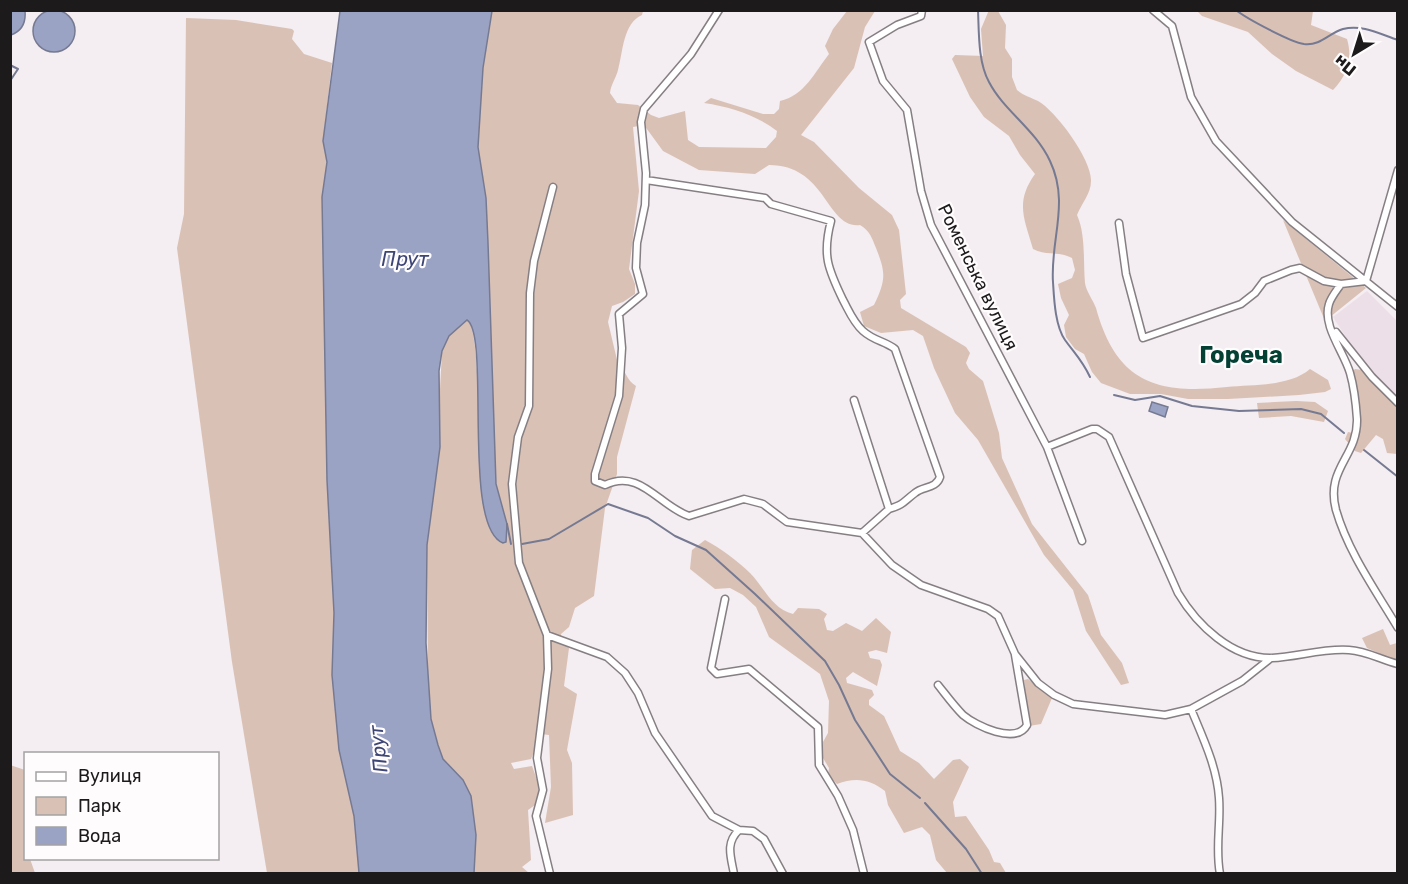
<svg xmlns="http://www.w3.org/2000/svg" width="1408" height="884" font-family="Rubik,sans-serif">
	<rect width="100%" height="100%" fill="#f4edf1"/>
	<path fill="#eddfe7" d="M1367 291 1397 321V399L1360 359 1333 317Z"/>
	<path fill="#dac1b5" d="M989 10 998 11 1006 25 1005 48 1012 59V77L1017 90C1024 96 1030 97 1038 101 1056 111 1092 160 1091 181 1091 194 1081 204 1077 215 1086 235 1083 261 1085 283 1086 291 1093 300 1096 308 1116 381 1155 395 1227 387 1253 384 1289 387 1310 369L1328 380 1331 389 1325 392 1299 395 1228 399H1188L1161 394H1130L1101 383 1092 372 1084 354 1075 349 1066 337 1064 325 1069 315 1061 298 1058 284 1072 278 1075 270 1072 258C1059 251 1047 256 1033 249 1024 218 1015 202 1035 174L1020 155 1009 136 984 117 970 97 952 59 955 55 983 56 981 29Z
		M492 11H643L642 15C623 23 623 52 618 70 616 78 611 84 610 93L617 103 638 105 651 115 659 118 685 111 688 140 699 147 766 148 776 137 777 131C756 115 731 107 704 103L711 98 763 114H774L779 109 780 101C804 96 815 72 829 54L825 46 833 29 847 11H875L865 27 854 68 801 135 814 142 859 188 892 215 899 230 906 294 900 300 901 308 966 347 970 353 966 363 969 369 983 381 999 433 1002 458 1032 524 1088 595 1101 635 1122 663 1129 683 1121 685 1086 631 1073 590 1044 555 978 440 955 413 934 368 923 336 913 330 881 333 864 326 860 312 874 305C886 280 886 273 876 248 872 238 870 231 860 225 826 229 827 165 769 165L755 174 699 170 663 151 644 125 633 127 639 191 629 269 635 284V294L623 302 612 306 608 322 618 364C626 370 626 380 636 386L617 457V474L605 508 594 596 575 608 569 627 561 634V642L569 648 564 686 577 694 567 750 572 763 573 815 545 823 551 787 549 735 541 734 531 759 511 763 514 769 532 766 540 788 538 803 528 810 531 860 522 867 529 873H474L476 835 471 796 443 759 438 745 431 719 428 689 427 545 435 484 442 351 449 336 467 320C482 330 477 457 481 484 484 505 490 522 498 541H506C508 522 501 503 496 484L486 198 478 147 483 68Z
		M1197 11H1313L1311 25 1347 39C1353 59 1347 76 1333 90L1296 71 1272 54 1248 32 1202 16Z
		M186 18 236 20 292 29 294 31 292 39 304 54 332 63 323 141 327 162 322 197 327 480 334 613 332 675 339 750 354 816 359 873H267L232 662 177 248 184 214Z
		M1283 220 1366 288 1325 321Z
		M1355 369 1362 370 1397 405V454L1387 453 1383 439 1376 435 1361 453 1355 451 1345 439 1348 432 1358 434 1353 371Z
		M1296 401 1315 402 1328 411 1324 422 1291 416 1259 418 1257 403Z
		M705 540C720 548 738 561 750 573 764 587 772 609 793 614L798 608 819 609 827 614 824 619 827 630 833 631 846 623 862 631 876 618 891 632 887 653 876 650 868 652 870 658 880 660 882 665 877 686 853 672 846 678 847 683 872 690 874 695 869 700V705L884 716 900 751 919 763 934 779 953 760 960 759 969 767 953 802 955 817 966 816 989 850 994 862 1000 863 1006 873H947L936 860 930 835 922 827 904 833 888 805 885 791C870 779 855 777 837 784L828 775 829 768 823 758V742L828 733 829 701 820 674 769 637 756 607 743 595 730 588 715 589 690 569 692 550Z
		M1383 629 1390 645 1397 643V661L1367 648 1362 638Z
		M1028 679 1052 698 1041 724 1029 726 1024 680Z
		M10 765 25 770 26 858 30 859 35 873H11Z"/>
	<path fill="#9ba3c5" stroke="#757a92" stroke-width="1.5" d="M11 10 25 11C26 22 22 31 11 35Z
		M33 31a21 21 0 1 1 42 0a21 21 0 1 1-42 0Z
		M340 11H492L483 68 478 147 486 198 488 243 496 484 507 524 506 542 503 543C461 527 491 335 467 320L449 336 442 351 439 371 440 447 427 545 426 643 431 719 438 745 443 759 463 780 471 796 476 835 474 873H359L354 816 339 750 332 675 334 613 327 480 322 197 327 162 323 141Z
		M1152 402 1168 407 1165 417 1149 411Z"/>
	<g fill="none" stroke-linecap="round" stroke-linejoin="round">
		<path stroke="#757a92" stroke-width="2" d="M978 10C979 33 978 62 989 82 1004 111 1035 129 1050 161 1070 203 1050 240 1053 282 1054 298 1055 326 1065 340 1075 354 1082 360 1090 377
			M1236 10C1247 19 1291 42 1304 44 1321 46 1329 33 1343 29 1362 24 1380 34 1398 40
			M10 65 18 69 10 81
			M1114 395 1135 400 1160 396 1192 406 1239 411 1301 409 1321 414 1344 433
			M1364 450 1398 477
			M507 524 511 544
			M522 544 549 539 608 504 648 518 675 536 706 550 755 594 825 661 839 685 855 720 890 774 920 798
			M925 803 966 849 982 874"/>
		<defs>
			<path id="minor" d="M719 10 691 54 644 109 641 122 646 173 645 205 637 243 636 268 643 294 619 314 622 348 619 396 595 474V481L605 485C640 468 659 506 689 516L744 499 763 504 787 522 862 533 892 565 921 585 988 609 998 616 1015 654 1038 683 1054 695 1073 704 1165 715 1191 709 1242 681 1271 658
				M922 10 921 16 897 25 869 42 883 81 907 110 921 191 931 225 1047 447 1082 541
				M1153 10 1172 26 1191 97 1216 141 1292 222 1398 307
				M1398 170 1366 281 1341 284C1337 290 1331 297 1329 304 1322 326 1344 352 1350 373 1354 387 1356 404 1357 419 1358 457 1325 468 1336 510 1348 552 1376 591 1398 628
				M646 180 765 198 771 204 831 221C822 255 828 269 843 300 849 311 853 322 863 331 874 341 885 341 895 349L940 477C936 489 923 486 915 493 903 502 905 504 889 509
				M1119 223 1126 274 1143 338 1241 304 1255 293 1264 281 1291 270 1300 268 1324 281 1341 284
				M1336 332 1372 377 1398 403
				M854 400 889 509 862 533
				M1047 447 1092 429H1097L1109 437 1178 593C1197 625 1232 659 1272 658 1297 657 1323 648 1349 650 1367 651 1381 660 1398 664
				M725 599 711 668 717 674 749 669 818 727 819 765 838 796 853 830 864 874
				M547 635 607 657 625 673 638 693 655 733 712 816 739 830 753 831 764 839 783 874
				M938 685C946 695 954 706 963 715 976 726 1016 745 1027 725L1015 655
				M1191 709C1203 738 1217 767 1219 798 1221 824 1215 848 1220 874
				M550 874 536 816 543 790 537 758 548 669 547 635 519 563 512 484 518 437 529 406 530 293 534 261 553 187
				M734 874C731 857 725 843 739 830"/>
		</defs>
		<use href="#minor" stroke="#857f83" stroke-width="9"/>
		<use href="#minor" stroke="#fff" stroke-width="6"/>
	</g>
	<g text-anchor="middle" stroke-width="4.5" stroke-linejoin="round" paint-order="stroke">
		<g font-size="18" fill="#1c1a1b" stroke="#fffcfd">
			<text transform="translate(978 277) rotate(64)" y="6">Роменська вулиця</text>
		</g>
		<g font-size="20" font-style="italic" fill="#3d4575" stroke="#fffcfd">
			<text x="405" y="266">Прут</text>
			<text transform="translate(378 749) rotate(-96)" y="7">Прут</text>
		</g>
		<g font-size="24" font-weight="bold" fill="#054035" stroke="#fffcfd">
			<text x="1241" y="363">Гореча</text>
		</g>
	</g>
	<rect width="1408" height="884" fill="none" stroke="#1c1a1b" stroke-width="24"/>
	<rect x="24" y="752" width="195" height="108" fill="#fffcfd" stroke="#a4a2a3" stroke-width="1.5"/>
	<rect x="36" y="772" width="30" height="9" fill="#ffffff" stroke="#a4a2a3" stroke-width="1.5"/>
	<text x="78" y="782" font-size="18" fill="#1c1a1b">Вулиця</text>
	<rect x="36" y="797" width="30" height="18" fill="#dac1b5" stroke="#a4a2a3" stroke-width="1.5"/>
	<text x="78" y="812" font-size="18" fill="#1c1a1b">Парк</text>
	<rect x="36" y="827" width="30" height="18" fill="#9ba3c5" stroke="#a4a2a3" stroke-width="1.5"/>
	<text x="78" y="842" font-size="18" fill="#1c1a1b">Вода</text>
	<g transform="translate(1354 54) rotate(218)" stroke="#fffcfd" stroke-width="4.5" paint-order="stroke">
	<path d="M0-4.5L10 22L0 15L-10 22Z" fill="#1c1a1b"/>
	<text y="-9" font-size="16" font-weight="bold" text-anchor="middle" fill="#1c1a1b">Пн</text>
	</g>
</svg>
